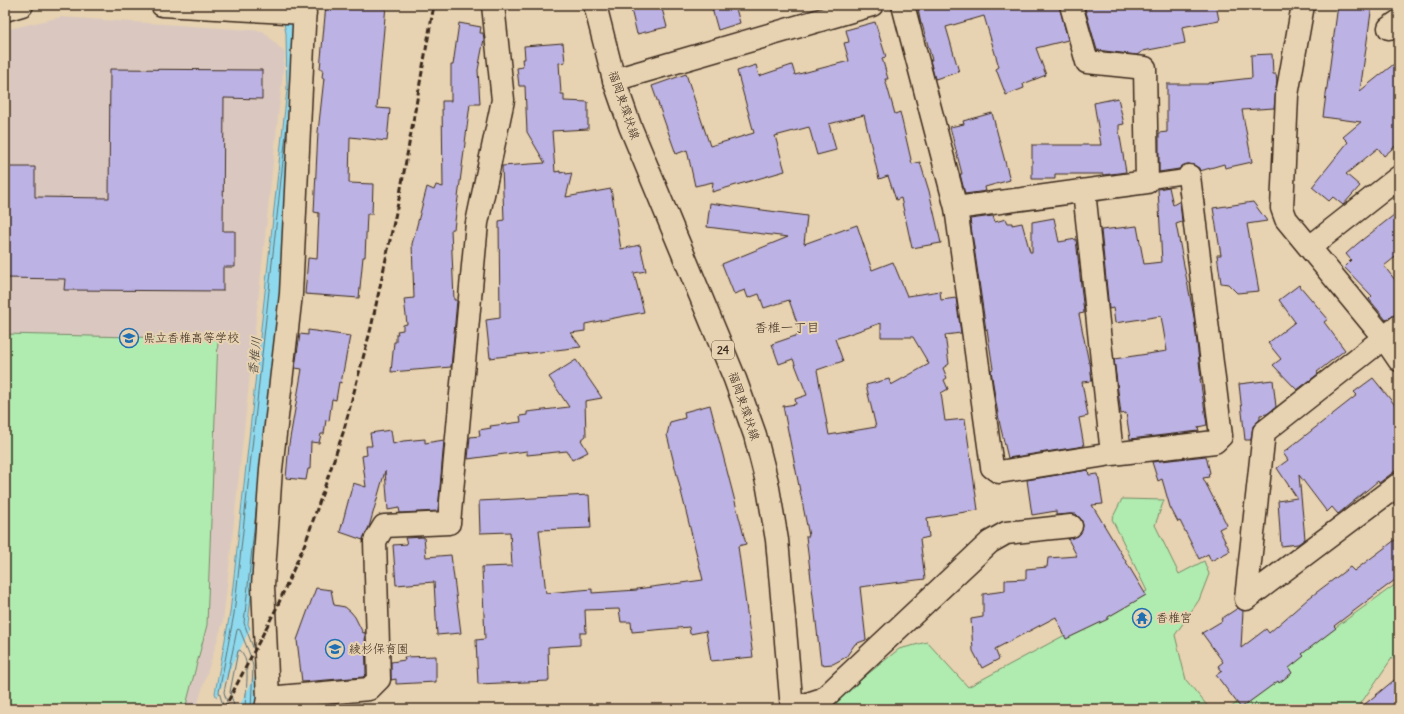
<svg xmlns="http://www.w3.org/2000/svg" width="1404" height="714" font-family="Delius,'Klee One',sans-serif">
	<rect width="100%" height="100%" fill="#e7d2b1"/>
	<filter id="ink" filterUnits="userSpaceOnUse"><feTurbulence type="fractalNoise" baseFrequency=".025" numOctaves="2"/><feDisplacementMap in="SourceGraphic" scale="8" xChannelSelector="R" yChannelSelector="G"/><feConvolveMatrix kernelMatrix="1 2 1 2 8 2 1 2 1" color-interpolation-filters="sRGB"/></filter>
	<g filter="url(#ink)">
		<path fill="#dac8c0" d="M61 17 263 31 285 53 223 622 196 709H5V30Z"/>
		<path fill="#b0ebb0" stroke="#768a67" d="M5 334 218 339 207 625 185 709H5Z
			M1122 499 1164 500 1155 525 1179 574 1204 561 1209 574 1199 600 1175 635 1186 680 1210 709H824L899 649 927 642 968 687 1147 591 1112 519Z
			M1399 582V655L1392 658 1357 709H1229L1305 649Z"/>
		<path fill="#8ed9ee" stroke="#6d939b" d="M280 5H293L297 34 282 306 248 624 259 652V709H221L215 693 230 613 287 90 286 33Z"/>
		<path fill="#e7d2b1" d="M251 627 263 660 238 709H218L215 700Z"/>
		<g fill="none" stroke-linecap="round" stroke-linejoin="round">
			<path stroke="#5c7071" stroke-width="1" d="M254 650 244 623 257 502
				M224 709 219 692 234 614 287 124
				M229 709 224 692 237 630 238 629 240 630 250 655 253 666 251 709
				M235 709 230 692 238 651 240 650C252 661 245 694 245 709"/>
		</g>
		<path fill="#bcb2e3" stroke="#3b2a1e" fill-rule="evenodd" d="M326 5H386L377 108 390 109 387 141 350 137 349 183 373 184 372 214H367L365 257H363L359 298 305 294 308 258 317 259 319 213 314 212 318 132 324 78H322L323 69H320Z
			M630 5H661L667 27 637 34Z
			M711 5H735L740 23 718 30Z
			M917 5H1059L1068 40 1036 48 1046 75 1023 84 1024 88 1006 95 996 69 999 67 984 16 946 27 959 72 935 79 930 60H932L922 24H921Z
			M1084 5H1216L1219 20 1182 27 1185 43 1143 51 1137 55 1097 50Z
			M1338 5H1372L1360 91 1399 60V143L1384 156 1378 148 1346 174 1360 186 1343 205 1333 197 1329 201 1312 187 1348 142 1343 137 1361 122 1323 117Z
			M875 22 886 57 882 58 888 79H885L895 114 900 112 912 164 920 162 929 191 941 243 912 248 901 198 896 200 888 176 879 179 864 115 829 124 836 150 817 155 809 127 775 136 785 171 712 192 713 182 695 186 687 150 676 154 652 86 686 74 710 146 754 133 737 71 756 65 759 76 792 65 795 75 849 61 844 43 849 42 846 30Z
			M459 23 481 27 480 33H483L484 39 478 70 480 104H470L454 229H451L454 300H457L451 367 391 372 394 342H396V334H398L397 331 403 330V325L407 324 404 299 414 298 412 244 427 187 434 190 436 185 443 187 442 101H451V65H453Z
			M563 43 565 62 559 63 561 94H564V101L588 102V129L552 131 555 172 560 171V173L565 172 566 174 572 173 566 197 611 189 621 249 640 245 646 271 634 273 644 312 585 324V331L571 333 581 347 490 358 486 320 500 318 499 221 504 220 502 166 545 163 527 132 525 86H519L517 68 523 67 522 59H525L524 46Z
			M1272 54 1273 74H1276L1277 82 1274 108 1242 110 1252 162 1225 168 1224 164 1200 171 1199 168 1194 165 1188 164 1182 166 1179 169 1159 172V133L1167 132V84H1208V83L1252 78 1251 55Z
			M110 69 262 70V99L224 98 223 231H235V267H223V291L64 290 65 279 5 278V167H35V197L109 198Z
			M1118 98 1124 124 1119 125V131L1126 172 1103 175V174H1055V179H1032V145H1101L1094 103Z
			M992 113 1010 180 985 187 986 191 965 194 960 174H962L950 127 964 124 963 121Z
			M1169 187 1173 205 1180 201 1182 222 1176 224 1194 317 1201 379H1200L1201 385 1207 425 1198 427 1199 431 1130 439 1126 413 1121 414 1114 359 1167 351 1161 316 1115 323 1113 308 1109 309 1101 230 1137 226 1144 264 1162 262 1158 189Z
			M1253 202 1267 221 1247 224 1259 291 1237 293 1228 284 1221 283 1217 255H1221L1213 208Z
			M710 203 807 216 804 244 857 225 872 270 893 262 907 296 940 291 941 300 956 298 961 333 945 335 949 364 943 368 947 378 944 380 948 389 941 393 945 421 965 419 978 510 927 518 929 537 920 539 925 579 860 587 866 640 855 644 846 657 833 664 821 665 806 536H809L783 406 796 404 795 399 807 395 793 359 779 364 772 344 801 334 789 300 764 308 759 294 748 298 745 290 734 294 722 264 788 237 707 227ZM881 323V337H913L929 364 891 385 889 379 866 385 876 427 829 435 817 370 843 361 835 339Z
			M1399 211V254L1384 266 1399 285V312L1386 320 1369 299 1372 296 1344 267 1351 260 1346 254 1357 244Z
			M993 216 995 222 1006 219 1008 223H1012V225L1022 223 1030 252H1032V222L1054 218 1059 242 1076 239 1084 313 1079 314 1089 363 1090 362 1092 381 1082 382 1088 416 1079 418 1084 446 1008 458 1000 425 995 397 991 370 993 369 987 329 986 330 970 219Z
			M1299 285 1328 319 1324 322 1345 350 1317 372 1318 374 1297 390 1273 365 1281 359 1268 343 1295 322 1279 300Z
			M308 330 350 336 341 383 339 382 336 400 332 399 329 421 326 420 324 434H321L319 443 311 442 310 469H308L306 480 286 478 289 444 302 369 295 368 298 347 300 334 308 335Z
			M576 360 602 398 585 401 586 436 581 440 588 452 572 460 567 451 527 455V451L468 459 470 437 480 436 479 430 491 428 490 426 521 422 520 416 527 415V412L569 407 549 377Z
			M1373 378 1399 410V468L1379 483 1378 481 1338 514 1332 507 1327 512 1299 475 1305 539 1298 544 1281 546 1278 501 1297 498 1277 468 1288 460 1283 453 1357 395 1354 392Z
			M1273 380 1276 407 1267 414 1260 415V419L1253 426 1251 440H1245L1239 384Z
			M710 405 746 544 738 546 753 657 711 661 706 631 690 634 689 627 632 632 631 622H621L619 609 585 610 586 633H580V645L548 647 549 681 478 684 476 640 485 639 482 567 512 566 510 532 480 533 479 501 589 495 591 528 539 530 546 593 592 589V593L637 590V589L703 580 667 435 670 422 685 418 684 412Z
			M391 430 393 444 403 441 425 439V443L444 440 438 511 400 513 399 508 388 510 385 471 369 527 363 540 340 532 353 483 366 487 362 456 367 455 366 446H372L370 433Z
			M1206 456 1210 473 1208 474 1209 477 1203 478 1227 525 1219 529 1230 551 1211 561 1208 554 1199 559 1180 521 1178 522 1170 507 1162 479 1158 481 1152 462Z
			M1088 470 1089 475 1098 474 1103 504 1092 505 1146 595 1108 617V619L1066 639 1056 617 995 649 999 659 982 668 973 651 971 619 983 617V594L1005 591V580L1026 579V569L1047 567 1048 558 1077 556 1068 539 1078 536 1082 531 1083 525 1081 519 1076 514H1070L1056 515V511L1032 515 1027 480Z
			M424 537 426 557 451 555 461 633 437 635 434 582 396 585 393 545 407 544 405 538Z
			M1399 537V577L1334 626 1336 628 1302 654 1304 656 1289 668 1292 673 1279 683 1278 681 1241 708 1216 675 1222 671 1218 666 1223 662 1202 633 1222 621 1221 619 1238 608 1243 611 1241 648 1266 629 1269 633 1309 598 1350 567 1354 571Z
			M316 588 331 590 334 605 345 607 351 612 355 617 363 633 365 632 366 674 363 677 302 682 297 640Z
			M436 656V682L396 684V679L391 680V662L405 660 404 657Z
			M1399 676V709H1359Z"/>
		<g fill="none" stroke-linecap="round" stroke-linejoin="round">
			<defs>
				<path id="service" d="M1147 182 1189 176"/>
				<path id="minor" d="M162 5 305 13
					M903 5 956 208 992 467 999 472 1112 454 1215 442 1221 436 1189 176
					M1303 5 1287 95 1282 208 1286 219 1384 338 1399 360
					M5 10 22 5
					M1389 28 1399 21
					M614 80 872 5
					M1084 191 1112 454
					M956 208 1147 182 1145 68 1087 62 1071 5
					M1310 247 1399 177
					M1246 599 1264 432 1399 326
					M1246 599 1399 484
					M268 698 369 689 379 679 375 541 384 526 449 523 477 223 503 100 493 5
					M266 709 268 698 263 586 271 469 291 294 305 5
					M792 709 823 699 990 542 1006 533 1071 526"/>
				<path id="primary" d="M595 5 614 80 630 126 735 379 755 435 767 482 777 540 792 709"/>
			</defs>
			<use href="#service" stroke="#3b2a1e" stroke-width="16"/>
			<use href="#minor" stroke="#3b2a1e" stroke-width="25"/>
			<use href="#primary" stroke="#3b2a1e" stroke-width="25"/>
			<use href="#service" stroke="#e7d2b1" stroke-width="13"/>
			<use href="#minor" stroke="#e7d2b1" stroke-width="22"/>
			<use href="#primary" stroke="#e7d2b1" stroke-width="22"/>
			<path stroke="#3b2a1e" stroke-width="3" stroke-dasharray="6 3" stroke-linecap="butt" d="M224 709 276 609 306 541 343 433 371 328 400 194 434 5"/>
		</g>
	</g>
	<defs>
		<symbol id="school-ring" viewBox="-11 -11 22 22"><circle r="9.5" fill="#e7d2b1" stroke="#1f6fb2" stroke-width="1.5"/><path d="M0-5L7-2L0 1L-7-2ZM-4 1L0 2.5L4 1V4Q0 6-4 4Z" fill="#1f6fb2"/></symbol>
		<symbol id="temple-ring" viewBox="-11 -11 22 22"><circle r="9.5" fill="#e7d2b1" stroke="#1f6fb2" stroke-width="1.5"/><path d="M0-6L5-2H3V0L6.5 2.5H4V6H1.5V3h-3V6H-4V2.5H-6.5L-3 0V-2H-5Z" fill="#1f6fb2"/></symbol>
	</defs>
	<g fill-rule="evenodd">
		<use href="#school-ring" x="118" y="327" width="22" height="22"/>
		<use href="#temple-ring" x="1131" y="607" width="22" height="22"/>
		<use href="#school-ring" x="324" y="638" width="22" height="22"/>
	</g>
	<g text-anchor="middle" stroke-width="4" stroke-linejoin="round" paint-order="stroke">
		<rect fill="#e7d2b1" stroke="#6f5c4a" stroke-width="1" x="712" y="341" width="22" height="18" rx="3"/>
		<g font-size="11" font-weight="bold" fill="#3b2a1e">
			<text x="723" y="354">24</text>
		</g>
		<g font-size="12" fill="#3b2a1e" stroke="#e7d2b1">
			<text transform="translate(624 105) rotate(71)" y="4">福岡東環状線</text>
			<text transform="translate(744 406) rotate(71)" y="4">福岡東環状線</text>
		</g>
		<g font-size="12" fill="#3b2a1e" stroke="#e7d2b1" text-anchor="start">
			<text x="143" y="342">県立香椎高等学校</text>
			<text x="1156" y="622">香椎宮</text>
			<text x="349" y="653">綾杉保育園</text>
		</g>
		<g font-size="13" fill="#3b2a1e" stroke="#e7d2b1">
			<text x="787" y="332">香椎一丁目</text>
		</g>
		<g font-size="13" font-style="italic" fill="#47443d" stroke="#e7d2b1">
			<text transform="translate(254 356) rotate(-84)" y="5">香椎川</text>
		</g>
	</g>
	<rect width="1404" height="714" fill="none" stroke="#e7d2b1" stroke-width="20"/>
	<rect x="10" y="10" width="1384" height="694" fill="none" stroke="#3b2a1e" stroke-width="1.5" filter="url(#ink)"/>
</svg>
